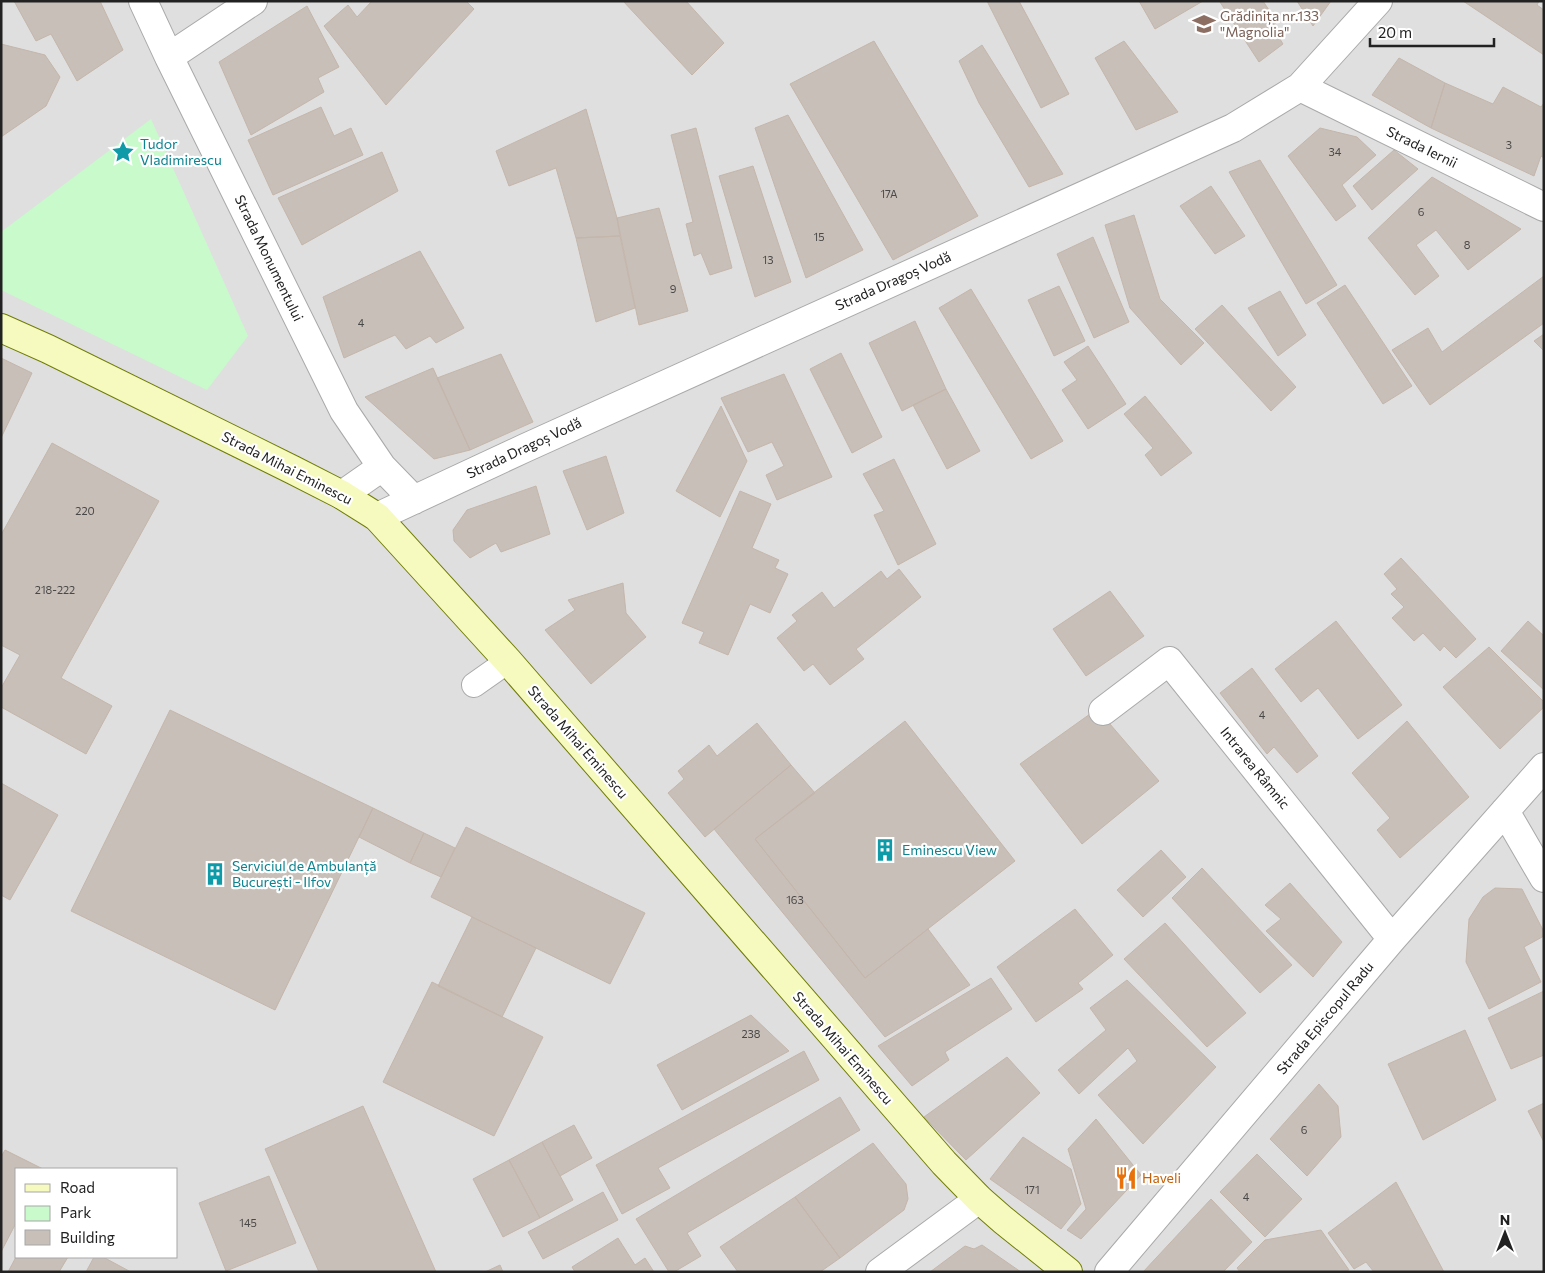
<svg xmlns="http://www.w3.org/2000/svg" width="1545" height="1273" font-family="Commissioner,sans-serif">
	<rect width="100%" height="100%" fill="#f2efe9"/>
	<path fill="#e0dfdf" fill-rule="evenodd" d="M1 1H1544V1272H1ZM16 1169H176V1257H16Z"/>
	<path fill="#c8facc" d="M151 119 248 336 207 390 1 290V232Z"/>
	<path fill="#c7bfb8" stroke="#c4b6ab" d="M14 1H100L123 50 77 81 51 34 36 41Z
		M372 1H466L474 9 386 105 324 26 348 5 357 17Z
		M623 1H686L724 43 692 75Z
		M987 1H1019L1069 94 1041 108Z
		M1139 1H1203L1155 29Z
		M1221 1H1263L1277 22 1272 26 1283 44 1259 62 1220 2Z
		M1297 1H1331L1313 26Z
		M1463 1H1539L1537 5 1544 10V55Z
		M307 6 339 67 318 78 324 92 251 135 219 62Z
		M874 41 978 216 893 260 790 84Z
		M1124 41 1178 112 1136 130 1095 58Z
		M1 44 45 55 60 77 46 106 1 137Z
		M982 45 1063 174 1029 187 979 103 959 61Z
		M1399 58 1445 83 1431 128 1372 95Z
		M1445 83 1493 104 1503 87 1541 107 1544 103V158L1541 156 1534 176 1431 128Z
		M321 107 334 136 351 128 363 155 273 195 248 140Z
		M586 109 617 218 620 236 576 238 556 168 509 186 496 151Z
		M788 115 863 250 806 278 755 128Z
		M696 128 732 268 710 275 701 253 694 256 686 224 693 222 671 135Z
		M1320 128 1357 137 1376 155 1342 185 1356 206 1336 221 1288 156Z
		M1394 150 1418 169 1372 210 1353 186Z
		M382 152 398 191 302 245 278 198Z
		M1260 160 1337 285 1306 304 1229 172Z
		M753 166 791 282 755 297 719 176Z
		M1432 177 1521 229 1468 270 1436 230 1416 245 1439 276 1415 295 1368 238Z
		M1211 186 1245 236 1215 254 1180 206Z
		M659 208 688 311 639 325 617 218Z
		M1134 215 1160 299 1204 343 1181 365 1130 308 1105 225Z
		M620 236 635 308 596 322 576 238Z
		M1093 237 1129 322 1094 338 1057 254Z
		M420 251 464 328 436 343 430 336 406 349 395 335 344 358 323 297Z
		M1544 276V323L1430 405 1392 350 1428 328 1442 352Z
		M1345 285 1412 386 1383 404 1317 303Z
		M1059 286 1085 341 1054 356 1028 300Z
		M971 289 1063 441 1031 459 939 308Z
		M1280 291 1306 335 1278 356 1248 308Z
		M1222 305 1296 387 1271 411 1195 329Z
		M915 321 946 389 902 411 869 343Z
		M1544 334V351L1534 341Z
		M1088 346 1126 404 1088 429 1062 390 1077 380 1064 362Z
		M841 353 882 437 852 453 810 369Z
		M501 354 533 422 470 450 437 378Z
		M1 358 32 373 1 438Z
		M433 368 470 450 434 459 365 397Z
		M784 374 832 477 777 500 766 475 784 466 772 442 748 452 721 398Z
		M946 389 980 451 947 469 913 405Z
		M1145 396 1192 453 1161 476 1145 455 1153 448 1124 414Z
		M721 406 747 461 720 517 676 491Z
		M52 443 159 501 61 678 112 706 86 754 1 707V688L20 655 1 645V535Z
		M606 456 624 513 587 530 563 471Z
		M894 459 936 544 898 565 874 515 884 511 863 474Z
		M536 486 550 534 501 552 496 543 470 558 454 541 453 530 467 510Z
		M740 491 771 504 752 548 779 560 775 568 788 574 770 613 750 604 728 655 699 643 704 632 682 623Z
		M1401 558 1476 639 1456 658 1444 646 1440 651 1423 633 1414 641 1392 618 1404 607 1391 594 1397 589 1384 574Z
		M899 569 921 597 856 649 864 659 830 685 813 664 804 671 777 638 797 621 792 615 822 592 834 608 881 571 887 579Z
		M623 583 626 613 646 637 591 684 545 630 575 610 568 600Z
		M1110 591 1144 636 1086 676 1053 629Z
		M1336 621 1402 705 1358 739 1318 688 1301 702 1275 669Z
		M1528 621 1544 636V690L1501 651Z
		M1489 647 1544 702V707L1500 749 1443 687Z
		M1252 668 1318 756 1297 773 1274 747 1267 754 1220 693Z
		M1097 709 1159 781 1082 844 1020 764Z
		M170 710 373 808 275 1010 71 911Z
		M905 721 1015 861 865 978 755 839Z
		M1407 721 1469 797 1400 858 1377 830 1390 818 1352 773Z
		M757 723 791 765 705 837 668 793 684 779 678 771 709 745 717 756Z
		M791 765 815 793 755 839 865 978 928 929 970 985 885 1037 714 829Z
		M1 783 58 815 10 900 1 895Z
		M373 808 424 833 410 863 359 837Z
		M466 827 645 913 610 984 431 897Z
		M424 833 455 848 441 877 410 863Z
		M1161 850 1186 877 1143 917 1117 890Z
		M1202 868 1292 965 1260 993 1172 898Z
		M1290 883 1342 942 1313 977 1266 931 1281 919 1265 905Z
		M1495 888 1522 889 1544 932V936L1524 947 1541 982 1489 1009 1466 962 1469 919 1483 897Z
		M1075 909 1113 955 1078 983 1083 989 1036 1022 997 967Z
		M472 917 536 948 502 1017 438 986Z
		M1165 923 1246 1013 1207 1047 1124 959Z
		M991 978 1012 1009 945 1052 949 1060 912 1086 878 1046Z
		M1127 980 1216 1067 1143 1144 1098 1095 1137 1061 1128 1048 1079 1094 1058 1070 1106 1030 1090 1008Z
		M432 982 543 1037 494 1136 383 1082Z
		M1544 991V1055L1511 1069 1488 1018Z
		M751 1015 789 1051 682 1110 657 1065Z
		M1465 1030 1496 1100 1423 1140 1388 1064Z
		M804 1051 819 1080 658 1168 670 1188 622 1214 596 1165Z
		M1007 1057 1040 1093 966 1160 924 1117Z
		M1319 1084 1338 1106 1341 1137 1307 1176 1270 1139Z
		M840 1097 860 1130 687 1233 701 1256 674 1272H669L636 1219Z
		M1544 1103V1142L1528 1111Z
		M363 1106 436 1272H319L265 1149Z
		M1096 1119 1141 1175 1081 1239 1067 1230 1086 1209 1068 1149Z
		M574 1125 592 1158 560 1176 542 1142Z
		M1023 1137 1071 1169 1081 1204 1061 1229 990 1179Z
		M542 1142 573 1200 540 1218 509 1160Z
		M873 1143 906 1184 908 1199 904 1210 840 1258 795 1197Z
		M5 1150 43 1169H16V1223L1 1252V1157Z
		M1257 1154 1302 1199 1265 1237 1220 1192Z
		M509 1160 540 1218 503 1237 473 1179Z
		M269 1176 296 1243 226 1271 199 1203Z
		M1396 1182 1444 1272H1374L1366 1262 1354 1269 1328 1233Z
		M603 1192 618 1220 543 1259 528 1232Z
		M795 1197 840 1258 820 1272H738L720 1247Z
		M1211 1199 1252 1242 1223 1272H1143Z
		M1321 1230 1349 1270 1339 1272H1240L1237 1268 1265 1240Z
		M618 1238 635 1265 645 1258 654 1272H575L572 1267Z
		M982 1245 1021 1272H930L965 1246 974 1249Z
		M16 1257H68L59 1272H8Z
		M94 1257H103L131 1272H86Z
		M500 1265 503 1272H485Z"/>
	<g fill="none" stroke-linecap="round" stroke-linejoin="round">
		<defs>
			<path id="service" d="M474 685 508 661"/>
			<path id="minor" d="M143 1 169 57 344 411 382 467 342 495
				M169 57 253 1
				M1300 87 1544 207
				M382 467 414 500
				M377 517 525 448 1233 128 1300 87 1378 1
				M1103 711 1169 661 1392 939
				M1505 811 1544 878
				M880 1272 979 1199
				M1109 1272 1392 939 1544 767"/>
			<path id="secondary" d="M1 328 48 349 293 470 342 495 377 517 508 661 944 1163 979 1199 1003 1220 1068 1272"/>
		</defs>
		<use href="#service" stroke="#a9a9a9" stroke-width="26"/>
		<use href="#minor" stroke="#a9a9a9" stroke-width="30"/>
		<use href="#secondary" stroke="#707d05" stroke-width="30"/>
		<use href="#service" stroke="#fff" stroke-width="24"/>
		<use href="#minor" stroke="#fff" stroke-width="28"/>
		<use href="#secondary" stroke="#f7fabf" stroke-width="28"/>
	</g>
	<defs>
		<symbol id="school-bare" viewBox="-9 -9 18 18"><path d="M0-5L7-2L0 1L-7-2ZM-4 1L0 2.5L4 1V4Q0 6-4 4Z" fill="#8d6e63" stroke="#fff" stroke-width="2.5" paint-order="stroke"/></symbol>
		<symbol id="sight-bare" viewBox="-9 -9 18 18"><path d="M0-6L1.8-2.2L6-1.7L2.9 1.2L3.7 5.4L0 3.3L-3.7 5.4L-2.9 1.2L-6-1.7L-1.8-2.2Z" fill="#0f9aa8" stroke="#fff" stroke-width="2.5" paint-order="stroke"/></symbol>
		<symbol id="building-bare" viewBox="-9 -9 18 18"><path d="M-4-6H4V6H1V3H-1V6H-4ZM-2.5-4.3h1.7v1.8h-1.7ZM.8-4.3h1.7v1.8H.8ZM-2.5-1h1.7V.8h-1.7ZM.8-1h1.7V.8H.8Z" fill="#0f9aa8" stroke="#fff" stroke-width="2.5" paint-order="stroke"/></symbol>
		<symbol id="restaurant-bare" viewBox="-9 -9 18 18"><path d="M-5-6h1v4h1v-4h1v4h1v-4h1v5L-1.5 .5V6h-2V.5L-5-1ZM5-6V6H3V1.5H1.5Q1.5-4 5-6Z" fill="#e8710a" stroke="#fff" stroke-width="2.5" paint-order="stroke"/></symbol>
	</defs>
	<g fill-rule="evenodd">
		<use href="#school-bare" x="1188" y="8" width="32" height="32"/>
		<use href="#sight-bare" x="107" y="136" width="32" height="32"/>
		<use href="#building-bare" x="869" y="834" width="32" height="32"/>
		<use href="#building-bare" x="199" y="858" width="32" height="32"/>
		<use href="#restaurant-bare" x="1110" y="1162" width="32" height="32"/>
	</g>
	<g text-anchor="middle" stroke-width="4.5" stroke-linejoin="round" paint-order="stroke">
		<g font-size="11" fill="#4b4948">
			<text x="1509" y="149">3</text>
			<text x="1335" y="156">34</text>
			<text x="889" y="198">17A</text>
			<text x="1421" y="216">6</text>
			<text x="819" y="241">15</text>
			<text x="1467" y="249">8</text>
			<text x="768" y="264">13</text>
			<text x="673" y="293">9</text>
			<text x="361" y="327">4</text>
			<text x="85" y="515">220</text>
			<text x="55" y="594">218-222</text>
			<text x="1262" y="719">4</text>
			<text x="795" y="904">163</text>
			<text x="751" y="1038">238</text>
			<text x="1304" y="1134">6</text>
			<text x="1032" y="1194">171</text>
			<text x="1246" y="1201">4</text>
			<text x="248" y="1227">145</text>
		</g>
		<g font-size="14" fill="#785e54" stroke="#fff" text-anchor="start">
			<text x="1220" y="21">Grădinița nr.133<tspan x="1220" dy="16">"Magnolia"</tspan></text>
		</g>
		<g font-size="14" fill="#0d838f" stroke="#fff" text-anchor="start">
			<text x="140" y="149">Tudor<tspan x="140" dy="16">Vladimirescu</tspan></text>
			<text x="902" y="855">Eminescu View</text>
			<text x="232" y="871">Serviciul de Ambulanță<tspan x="232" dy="16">București - Ilfov</tspan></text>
		</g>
		<g font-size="14" fill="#222" stroke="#fff">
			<text transform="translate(1422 147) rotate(26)" y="5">Strada Iernii</text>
			<text transform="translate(269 258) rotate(64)" y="5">Strada Monumentului</text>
			<text transform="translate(893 281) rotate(-24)" y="5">Strada Dragoș Vodă</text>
			<text transform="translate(524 448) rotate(-25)" y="5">Strada Dragoș Vodă</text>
			<text transform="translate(287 468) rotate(27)" y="5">Strada Mihai Eminescu</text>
			<text transform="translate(578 742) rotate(49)" y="5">Strada Mihai Eminescu</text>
			<text transform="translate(1255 768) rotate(51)" y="5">Intrarea Râmnic</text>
			<text transform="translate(1325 1018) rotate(-50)" y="5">Strada Episcopul Radu</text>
			<text transform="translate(843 1048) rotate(49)" y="5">Strada Mihai Eminescu</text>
		</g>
		<g font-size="14" fill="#c56008" stroke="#fff" text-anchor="start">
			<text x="1142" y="1183">Haveli</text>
		</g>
	</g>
	<rect width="1545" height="1273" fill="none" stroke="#222222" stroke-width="5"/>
	<rect x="15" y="1168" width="162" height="90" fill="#ffffff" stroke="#a7a7a7"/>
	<rect x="25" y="1184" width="25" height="8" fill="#f7fabf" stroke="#a7a7a7"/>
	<text x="60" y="1193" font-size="15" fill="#222222">Road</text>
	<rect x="25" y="1206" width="25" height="15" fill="#c8facc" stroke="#a7a7a7"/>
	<text x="60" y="1218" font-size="15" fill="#222222">Park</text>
	<rect x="25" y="1230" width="25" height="15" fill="#c7bfb8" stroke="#a7a7a7"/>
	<text x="60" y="1243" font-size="15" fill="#222222">Building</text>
	<g transform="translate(1505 1233)" stroke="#ffffff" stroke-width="4" paint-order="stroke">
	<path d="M0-4L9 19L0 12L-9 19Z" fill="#222222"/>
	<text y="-8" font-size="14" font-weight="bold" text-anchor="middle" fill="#222222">N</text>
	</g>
	<path d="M1370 38v8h124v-8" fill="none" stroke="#222222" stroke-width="2.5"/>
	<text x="1378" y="38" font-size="15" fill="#222222" stroke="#ffffff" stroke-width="4" paint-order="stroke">20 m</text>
</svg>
